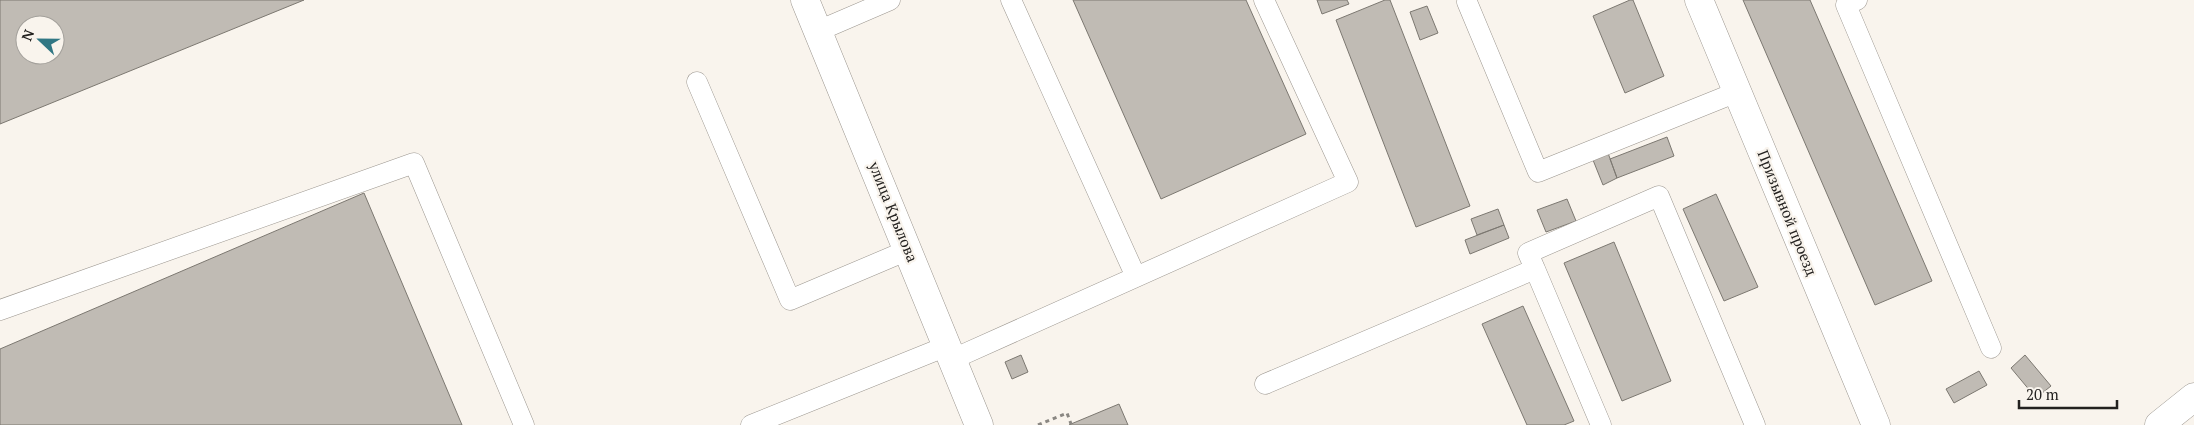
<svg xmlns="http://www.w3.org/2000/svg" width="2194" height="425" font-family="'PT Serif',serif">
	<rect width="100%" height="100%" fill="#f9f4ed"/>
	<path fill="#c0bbb4" stroke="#7c7871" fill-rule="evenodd" d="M0 0H304L0 124ZM25 25H55V55H25Z
		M1073 0H1246L1306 134 1161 199Z
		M1317 0H1347L1349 4 1322 14Z
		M1385 0H1390L1470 206 1416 227 1336 20Z
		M1630 0H1633L1664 76 1625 93 1593 16Z
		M1743 0H1810L1932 281 1875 305Z
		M1427 6 1438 33 1420 40 1410 12Z
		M1667 137 1674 156 1617 178 1610 159Z
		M1608 153 1617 178 1603 185 1593 160Z
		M364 193 462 425H0V349Z
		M1716 194 1758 287 1724 301 1683 209Z
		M1567 199 1576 221 1546 232 1537 210Z
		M1498 209 1504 225 1477 235 1471 219Z
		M1504 225 1509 238 1470 254 1465 240Z
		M1614 242 1671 381 1622 401 1564 263Z
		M1523 306 1574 421 1564 425H1527L1482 324Z
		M1021 355 1028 372 1012 379 1005 362Z
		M2025 355 2051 386 2036 398 2011 368Z
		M1979 371 1987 385 1954 403 1946 389Z
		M1119 404 1128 425H1069L1071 424Z"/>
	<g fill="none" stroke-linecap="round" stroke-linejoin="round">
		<defs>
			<path id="lane" d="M1011 0 1136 277
				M1857 0 1846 5 1991 348
				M1467 2 1538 172 1737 92
				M818 31 890 0
				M697 82 790 300 908 250
				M1535 269 1601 425
				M0 310 414 163 524 425
				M953 359 1348 182 1264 0
				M1265 384 1535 269 1528 253 1659 196 1755 425
				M751 425 947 346"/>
			<path id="street" d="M805 0 979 425
				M1699 0 1876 425"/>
			<path id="secondary" d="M2159 425 2194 397"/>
		</defs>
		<use href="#lane" stroke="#9b968f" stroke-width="21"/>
		<use href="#street" stroke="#9b968f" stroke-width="29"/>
		<use href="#secondary" stroke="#9b968f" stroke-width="29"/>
		<path stroke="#8a8782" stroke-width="3" stroke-dasharray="4 4" stroke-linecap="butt" d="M1038 425 1067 413 1071 424"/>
		<use href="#lane" stroke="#fff" stroke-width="20"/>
		<use href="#street" stroke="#fff" stroke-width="28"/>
		<use href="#secondary" stroke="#fff" stroke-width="28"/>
	</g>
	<g text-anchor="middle" stroke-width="4.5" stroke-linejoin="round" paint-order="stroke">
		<g font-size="15" fill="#23211f" stroke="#f9f4ed">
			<text transform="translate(893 212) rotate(68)" y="5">улица Крылова</text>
			<text transform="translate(1787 213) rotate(68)" y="5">Призывной проезд</text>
		</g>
	</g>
	<g transform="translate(40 40) rotate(292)"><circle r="24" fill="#f9f4ed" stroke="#a3a09b"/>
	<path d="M0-4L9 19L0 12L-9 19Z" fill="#317784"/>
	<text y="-8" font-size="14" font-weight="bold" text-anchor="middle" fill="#23211f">N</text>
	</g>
	<path d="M2019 400v8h98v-8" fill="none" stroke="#23211f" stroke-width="2.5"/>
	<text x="2026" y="400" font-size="15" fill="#23211f" stroke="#f9f4ed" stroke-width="4" paint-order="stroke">20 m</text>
</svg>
